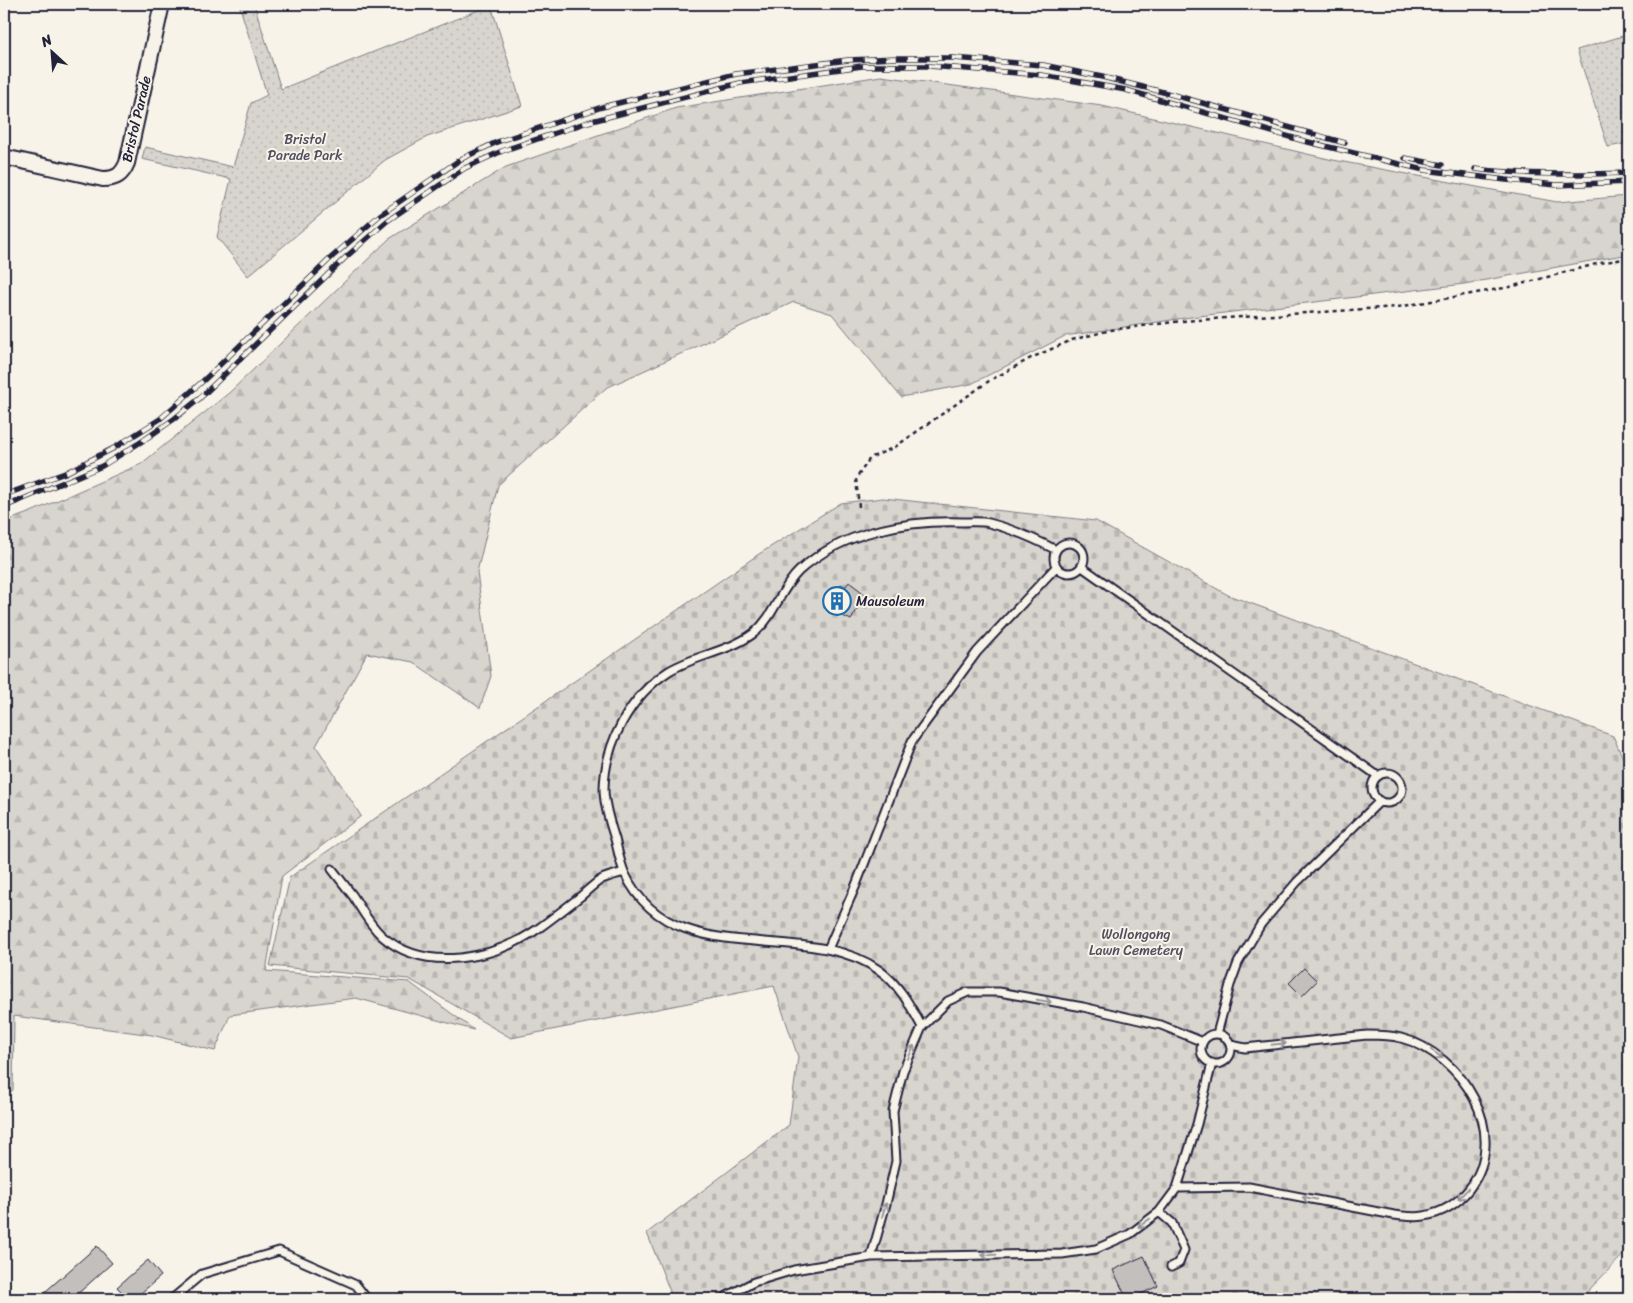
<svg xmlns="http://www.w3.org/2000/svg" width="1633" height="1303" font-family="Sriracha,sans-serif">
	<defs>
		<pattern id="grass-dots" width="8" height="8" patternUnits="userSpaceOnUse" patternTransform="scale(1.25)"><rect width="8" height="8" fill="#d8d5cf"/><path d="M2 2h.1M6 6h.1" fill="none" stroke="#b9b7b3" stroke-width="1.8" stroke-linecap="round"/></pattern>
		<pattern id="forest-firs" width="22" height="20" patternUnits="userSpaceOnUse" patternTransform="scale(1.25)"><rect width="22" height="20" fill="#d8d5cf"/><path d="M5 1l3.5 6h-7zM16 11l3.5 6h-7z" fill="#b9b7b3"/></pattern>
		<pattern id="cemetery-stones" width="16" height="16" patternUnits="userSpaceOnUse" patternTransform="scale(1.25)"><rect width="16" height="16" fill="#d8d5cf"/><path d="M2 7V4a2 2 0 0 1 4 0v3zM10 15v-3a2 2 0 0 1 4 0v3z" fill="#b9b7b3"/></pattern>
	</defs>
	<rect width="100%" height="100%" fill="#f7f3e8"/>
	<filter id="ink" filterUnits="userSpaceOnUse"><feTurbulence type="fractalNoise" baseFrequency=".02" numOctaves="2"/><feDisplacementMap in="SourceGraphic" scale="10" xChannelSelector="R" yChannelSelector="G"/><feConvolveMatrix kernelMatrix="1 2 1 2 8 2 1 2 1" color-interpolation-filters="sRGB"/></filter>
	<g filter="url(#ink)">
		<path fill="url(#grass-dots)" stroke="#7d7c85" d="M239 4H254L281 89 491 5 522 106 427 137 385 160 248 276 217 237 231 179 142 159 145 147 233 167 251 103 267 95Z
			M1629 34V143L1608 147 1577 50Z"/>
		<path fill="url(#forest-firs)" stroke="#7d7c85" d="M881 76 1102 106 1333 160 1557 202 1629 196V254L1464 284 1191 317 1065 336 971 384 901 397 832 314 794 302 606 388 498 485 477 572 491 676 480 708 413 662 367 653 316 746 361 816 282 876 266 971 409 982 474 1030 356 998 230 1015 215 1051 152 1035 14 1016 13 1090 4 1097V522L31 512 141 464 230 392 389 239 506 167 676 108Z"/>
		<path fill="url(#cemetery-stones)" stroke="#7d7c85" d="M883 498 1096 521 1228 595 1613 736 1629 771V1249L1580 1299H673L647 1233 789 1125 798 1057 774 986 511 1038 409 979 270 966 290 877 759 554 841 503Z"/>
		<path fill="#c2bfbd" stroke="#22223b" d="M849 582 866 595 851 620 832 611 836 602 831 599 841 584 845 587Z
			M1304 968 1317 981 1302 996 1289 983Z
			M97 1246 112 1263 82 1290 70 1299H37Z
			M1144 1256 1158 1286 1130 1299H1127L1113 1270Z
			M148 1260 161 1276 134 1299H128L117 1287Z"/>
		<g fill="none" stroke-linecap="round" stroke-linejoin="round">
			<defs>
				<path id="service" d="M1054 558a15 15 0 1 1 30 0a15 15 0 1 1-30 0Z
					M1082 567 1378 776
					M1372 788a15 15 0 1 1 30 0a15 15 0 1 1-30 0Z
					M332 869C339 878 346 887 353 896 362 910 369 924 382 936 426 974 495 959 539 928 553 918 567 907 581 896 588 890 595 883 602 879 609 876 617 874 624 872
					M828 949 856 885 912 741 977 652 1056 567
					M922 1027C911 1007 899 984 879 970 804 917 673 975 625 874 620 863 618 850 615 839 610 823 604 805 604 789 605 743 630 696 669 671 695 655 729 652 754 633 774 617 780 589 799 571 842 531 907 520 963 522 972 522 981 521 989 523 1012 529 1035 539 1056 550
					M1217 1034 1230 985 1238 963 1261 924 1297 882 1380 801
					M1201 1049a15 15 0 1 1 30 0a15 15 0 1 1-30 0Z
					M1177 1188 1249 1187 1394 1215C1404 1216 1414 1218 1424 1216 1442 1213 1458 1203 1469 1189 1512 1133 1462 1054 1401 1038 1390 1035 1379 1035 1367 1035L1245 1048 1231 1045
					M1159 1212 1172 1223 1184 1250 1179 1263 1171 1267
					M871 1257 886 1204 896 1161 893 1111 903 1071 922 1027 948 1001 968 992H999L1083 1007 1161 1025 1203 1042
					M172 1299 202 1274 279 1251 356 1285 367 1299
					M725 1299 727 1296 754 1282 794 1270 871 1257 1062 1254 1096 1249 1130 1234 1159 1212 1177 1188 1197 1124 1212 1063"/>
				<path id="minor" d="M4 157 103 179C116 179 122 175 127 163L162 4"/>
			</defs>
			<use href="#service" stroke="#22223b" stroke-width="11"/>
			<use href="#minor" stroke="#22223b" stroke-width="18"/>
			<path stroke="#22223b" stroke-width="2.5" stroke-dasharray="4 4" stroke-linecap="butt" d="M859 507 856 479 870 458 895 447 989 381 1031 358 1072 340 1111 330 1181 321 1398 307 1510 287 1600 263 1629 258"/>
			<use href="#service" stroke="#f7f3e8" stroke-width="7"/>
			<use href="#minor" stroke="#f7f3e8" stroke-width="14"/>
			<defs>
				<path id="rail" d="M1405 158 1442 165
					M1475 169C1526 175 1577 175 1629 173
					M4 495 65 473 114 448 160 419 204 380 332 257 380 215 461 159 497 142 602 107 736 74 848 60 897 58H953L1043 65 1102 77 1163 92 1345 143
					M4 507 102 466 144 440 174 419 199 399 346 257 387 221 465 168 502 151 588 122 740 83 862 66H929L1042 75 1126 90 1304 141 1424 170 1506 180 1557 185 1629 182"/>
			</defs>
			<use href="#rail" stroke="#22223b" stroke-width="5.5"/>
			<use href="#rail" stroke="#f7f3e8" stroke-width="4" stroke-dasharray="11" stroke-linecap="butt"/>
		</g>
		<defs><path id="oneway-shaft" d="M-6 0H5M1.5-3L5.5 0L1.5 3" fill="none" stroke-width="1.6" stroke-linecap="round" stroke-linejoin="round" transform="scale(1.25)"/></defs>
		<g stroke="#97959a">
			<use href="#oneway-shaft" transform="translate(1044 1001) rotate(10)"/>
			<use href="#oneway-shaft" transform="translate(1279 1044) rotate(-6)"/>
			<use href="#oneway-shaft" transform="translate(911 1052) rotate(-66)"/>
			<use href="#oneway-shaft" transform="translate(1437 1054) rotate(35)"/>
			<use href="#oneway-shaft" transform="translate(1463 1194) rotate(134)"/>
			<use href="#oneway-shaft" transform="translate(1309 1198) rotate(-168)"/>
			<use href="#oneway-shaft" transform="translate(884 1210) rotate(-74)"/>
			<use href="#oneway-shaft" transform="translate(1144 1223) rotate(144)"/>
			<use href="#oneway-shaft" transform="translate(989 1255) rotate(179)"/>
		</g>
	</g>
	<defs>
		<symbol id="building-ring" viewBox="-11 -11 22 22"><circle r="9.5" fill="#f7f3e8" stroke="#1f6fb2" stroke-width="1.5"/><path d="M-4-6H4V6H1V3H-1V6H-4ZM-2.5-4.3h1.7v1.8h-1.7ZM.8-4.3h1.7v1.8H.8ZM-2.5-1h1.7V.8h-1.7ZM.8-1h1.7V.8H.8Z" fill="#1f6fb2"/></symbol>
	</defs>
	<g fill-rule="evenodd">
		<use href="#building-ring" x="821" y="585" width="32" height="32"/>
	</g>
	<g text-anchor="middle" stroke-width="4" stroke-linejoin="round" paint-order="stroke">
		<g font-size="14" fill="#22223b" stroke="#f7f3e8">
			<text transform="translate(136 119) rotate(-77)" y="5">Bristol Parade</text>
		</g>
		<g font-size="14" fill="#504f60" stroke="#f7f3e8">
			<text x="305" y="144">Bristol<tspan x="305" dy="16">Parade Park</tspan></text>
			<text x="1136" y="939">Wollongong<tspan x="1136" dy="16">Lawn Cemetery</tspan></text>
		</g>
		<g font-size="14" fill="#22223b" stroke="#f7f3e8" text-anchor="start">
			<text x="856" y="606">Mausoleum</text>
		</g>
	</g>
	<rect width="1633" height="1303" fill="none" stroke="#f7f3e8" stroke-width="20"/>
	<rect x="10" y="10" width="1613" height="1283" fill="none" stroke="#22223b" stroke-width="2" filter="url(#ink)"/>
	<g transform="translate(52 52) rotate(334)" stroke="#f7f3e8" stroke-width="4" paint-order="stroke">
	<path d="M0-4L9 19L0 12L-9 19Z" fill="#22223b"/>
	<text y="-8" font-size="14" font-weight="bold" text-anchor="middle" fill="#22223b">N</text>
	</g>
</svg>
